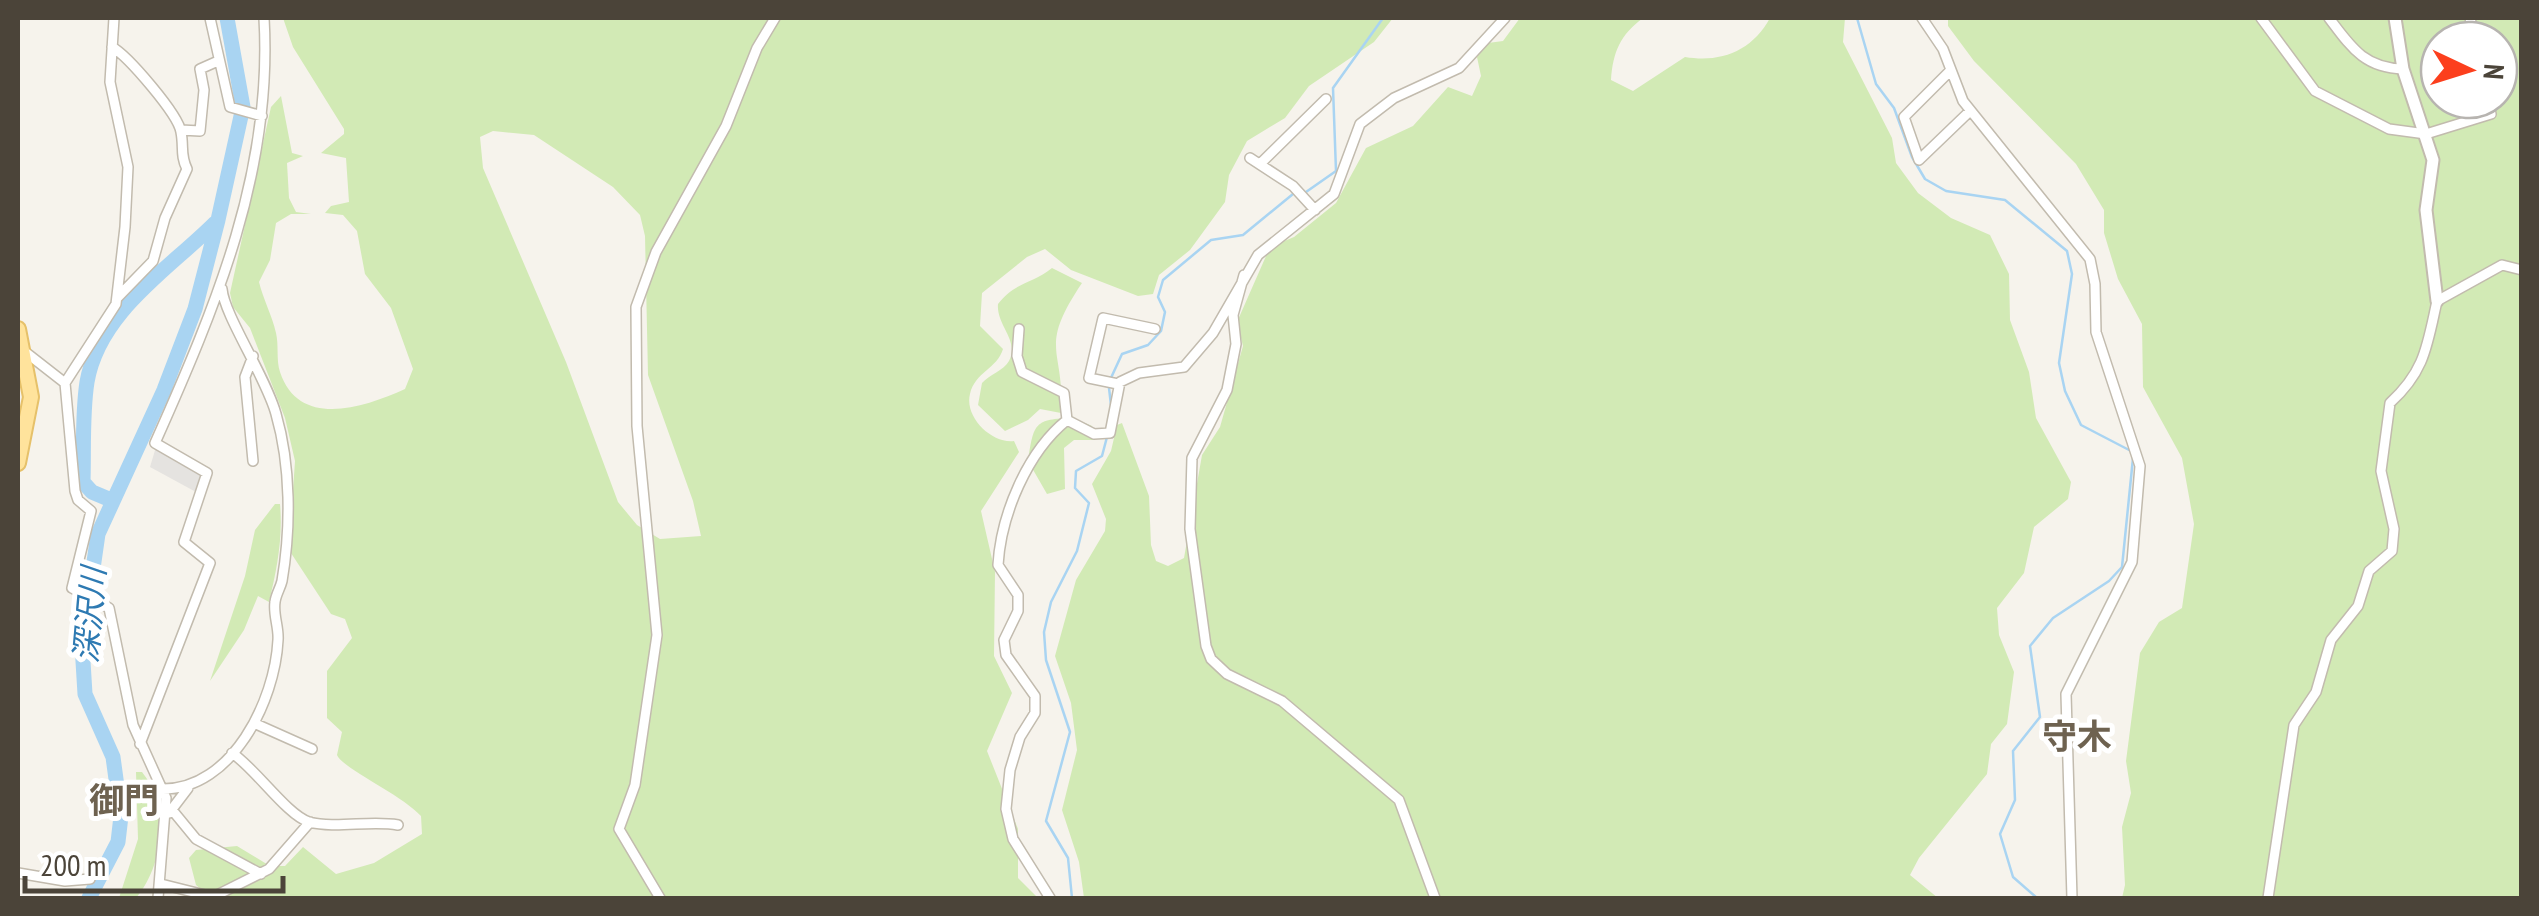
<svg xmlns="http://www.w3.org/2000/svg" width="2539" height="916" font-family="'PT Sans Narrow','Noto Sans JP',sans-serif">
	<rect width="100%" height="100%" fill="#f6f3ec"/>
	<path fill="#d2eab5" fill-rule="evenodd" d="M283 18H1393L1374 42 1309 86 1285 118 1247 141 1229 175 1225 202 1190 250 1159 275 1153 294 1138 296 1071 270 1045 249 1027 257 982 293 980 326 1003 349C997 369 975 372 970 394 964 417 992 444 1014 441L1019 452 981 511 995 572 994 656 1012 693 987 751 1018 829V878L1038 898H211L196 885 189 858 196 850 237 846 270 866H285L303 847 336 874 374 863 422 834 421 816C402 795 342 768 337 755L342 732 327 718V671L352 638 345 619 331 614 289 550 295 461 285 418 250 328 233 307 230 293 271 107 281 96 292 153 303 156 287 163 289 198 296 212 311 214H291L276 223 270 260 259 282C263 299 272 315 276 333 279 345 276 360 280 372 299 429 363 408 405 389L413 369 391 308 365 274 357 231 343 215 325 213 331 206 349 202 346 158 321 153 344 134V129L293 47ZM493 131 534 135 613 187 640 215 645 236 648 375 693 501 701 536 660 539 637 525 618 502 566 362 483 168 480 137Z
		M1520 18H1643C1620 35 1613 52 1611 80L1633 91 1685 57C1721 63 1752 51 1770 18H1845L1843 42 1892 138 1896 163 1918 193 1951 218 1990 235 2009 274 2010 320 2029 372 2036 418 2071 482 2068 499 2034 527 2024 573 1997 608 1999 635 2014 672 2007 724 1991 744 1987 774 1919 858 1910 875 1938 898H1084L1079 862 1062 810 1077 750 1071 703 1055 656 1076 580 1105 531 1106 519 1092 484 1111 451 1117 425 1122 423 1149 496 1151 545 1156 561 1168 566 1184 558 1202 455 1220 427 1243 346 1237 322 1270 247 1294 237 1336 203 1366 148 1413 126 1448 87 1472 96 1481 76 1477 57 1488 43 1503 41Z
		M1948 18H2521V898H2122L2125 885 2122 827 2131 793 2126 761 2140 653 2159 622 2182 608 2194 524 2182 458 2143 387 2142 324 2118 279 2104 233V210L2076 164 1974 61 1948 26ZM2439 40H2499V100H2439Z
		M1052 268 1082 283C1037 350 1065 347 1061 413L1040 409 1028 420 1005 431 978 405 982 383C990 374 1003 371 1009 361 1020 341 996 325 998 304 1016 281 1033 284 1052 268Z
		M1073 418 1092 426 1094 440H1074L1064 448 1065 489 1047 494 1028 461C1034 423 1034 419 1073 418Z
		M275 504H280C283 538 277 569 269 602L258 596 244 630 210 681 245 576 255 530Z
		M136 772H142C170 806 164 865 136 898H119L138 839Z"/>
	<path fill="#e5e3e0" d="M156 447 204 474 196 492 150 467Z"/>
	<g fill="none" stroke-linecap="round" stroke-linejoin="round">
		<path stroke="#a9d4f2" stroke-width="2.5" d="M1857 18 1876 84 1894 108 1912 157 1925 179 1946 191 2005 200 2067 251 2072 274 2059 363 2065 391 2081 425 2131 451
			M1306 192 1336 171 1333 88 1383 18
			M1110 380 1122 354 1148 345 1161 331 1165 312 1158 297 1163 280 1211 240 1243 235 1293 194
			M1109 388 1111 405
			M1072 898 1068 858 1046 821 1070 732 1046 660 1044 632 1051 602 1077 551 1089 503 1075 488 1076 471 1102 456 1107 437
			M2037 898 2013 877 2000 834 2015 800 2013 751 2040 717 2030 646 2053 618 2109 581 2122 567 2133 458"/>
		<path stroke="#a9d4f2" stroke-width="15" d="M111 500 92 492 83 482C84 449 82 414 87 382 99 312 169 269 215 223
			M89 898 118 842 121 816 113 757 85 694 82 645 98 534 164 390 195 309 218 220 243 107 227 18"/>
		<defs>
			<path id="minor" d="M114 18 110 82 128 167 125 227 116 304 65 383 75 491 78 500 91 511 72 588 109 608 133 725 166 798 158 898
				M210 18 230 107 262 116
				M1922 18 1943 49 1963 101 2090 259 2095 284 2096 332 2140 466 2132 562 2066 694 2072 898
				M2261 18 2315 91 2389 129 2426 134 2491 114 2488 100
				M2329 18C2351 47 2364 68 2403 69
				M2470 18 2475 40
				M112 47C128 56 178 114 181 132 184 147 180 155 187 169L165 218 153 261 118 297
				M1951 70 1904 117 1919 160 1970 111
				M181 130 200 131 204 90 200 69 218 61
				M1250 158 1293 186 1315 210
				M1260 164 1326 99
				M1244 275 1233 315 1236 344 1227 390 1192 458 1190 529 1206 646 1211 659 1227 674 1282 701 1399 800 1435 898
				M1019 329 1017 356 1022 372 1064 393 1067 420
				M24 351 65 383
				M253 356 245 377 253 461
				M1118 384 1089 378 1103 318 1155 329
				M1067 420 1094 434 1110 433 1120 382 1139 373 1184 367 1213 333 1258 255 1334 194 1360 124 1394 98 1459 68 1505 18
				M256 724 312 749
				M140 744 210 563 184 542 207 473 155 443C216 306 273 171 264 18
				M232 753C255 768 287 815 309 822 336 829 370 820 398 825
				M163 789C232 789 275 701 278 640 279 627 273 615 275 602 276 594 280 589 282 581 291 528 291 466 276 414 267 379 224 315 222 289
				M173 811 196 839 261 874
				M169 813 188 788
				M18 873 65 881 90 879
				M161 884 213 897 269 869 310 822
				M660 898 619 829 635 785 657 635 637 426 636 307 656 252 726 126 757 48 775 18
				M1050 898 1013 839 1006 809 1010 770 1020 737 1035 713V696L1006 655 1004 640 1018 611V595L998 565C1001 515 1027 452 1067 420
				M2268 898 2294 725 2316 692 2331 640 2358 606 2369 571 2392 551 2394 529 2381 471 2390 403C2425 371 2427 346 2437 301L2502 265 2522 270"/>
			<path id="tertiary" d="M2395 18 2403 69 2433 160 2426 210 2437 301"/>
			<path id="primary" d="M18 329 31 397 18 463"/>
		</defs>
		<use href="#minor" stroke="#c2bbae" stroke-width="12"/>
		<use href="#tertiary" stroke="#c2bbae" stroke-width="15"/>
		<use href="#primary" stroke="#e6c16a" stroke-width="18"/>
		<use href="#minor" stroke="#fff" stroke-width="9"/>
		<use href="#tertiary" stroke="#fff" stroke-width="11"/>
		<use href="#primary" stroke="#ffe39c" stroke-width="14"/>
	</g>
	<g text-anchor="middle" stroke-width="10" stroke-linejoin="round" paint-order="stroke">
		<g font-size="32" font-style="italic" fill="#2e7ab2" stroke="#fff">
			<text transform="translate(90 615) rotate(-85)" y="11">深沢川</text>
		</g>
		<g font-size="35" font-weight="bold" fill="#6e6250" stroke="#fff">
			<text x="2077" y="749">守木</text>
			<text x="124" y="813">御門</text>
		</g>
	</g>
	<rect width="2539" height="916" fill="none" stroke="#4b4439" stroke-width="40"/>
	<g transform="translate(2469 70) rotate(94)"><circle r="48" fill="#ffffff" stroke="#b7b4b0" stroke-width="2.5"/>
	<path d="M0-8L18 38L0 25L-18 38Z" fill="#fc3f1d"/>
	<text y="-15" font-size="28" font-weight="bold" text-anchor="middle" fill="#4b4439">N</text>
	</g>
	<path d="M25 876v15h258v-15" fill="none" stroke="#4b4439" stroke-width="5"/>
	<text x="40" y="876" font-size="30" fill="#4b4439" stroke="#ffffff" stroke-width="8" paint-order="stroke">200 m</text>
</svg>
